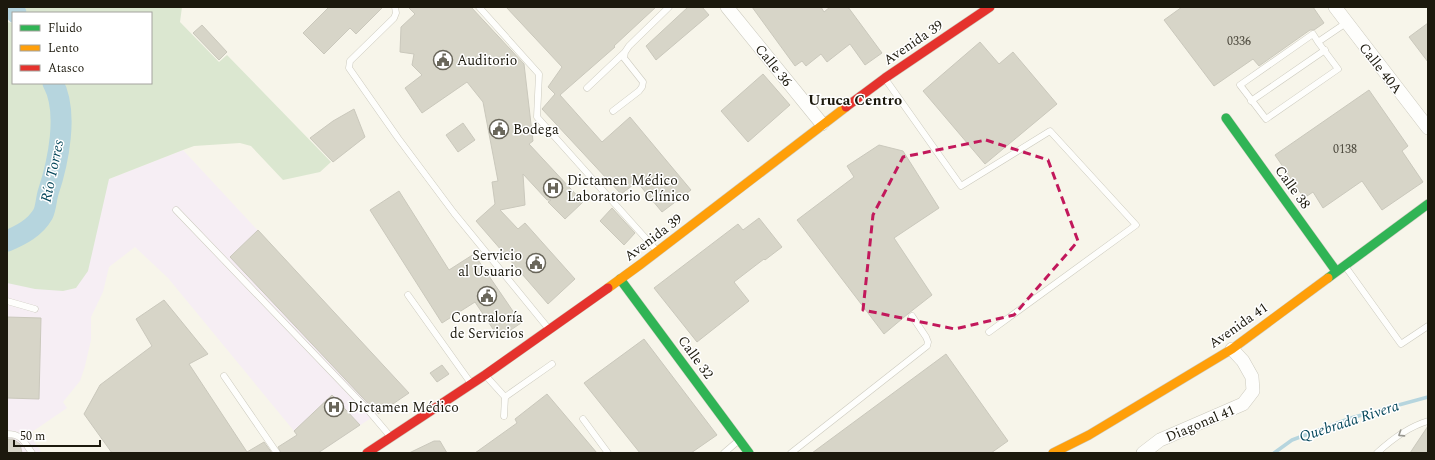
<svg xmlns="http://www.w3.org/2000/svg" width="1435" height="460" font-family="Spectral,serif">
	<rect width="100%" height="100%" fill="#f7f5ea"/>
	<path fill="#f6eef4" d="M183 150 409 393 318 453H309L294 431 168 278 135 247 109 267 103 292 91 317V340L85 366 80 381 63 402 67 408 29 434 42 453H7V249L109 179Z"/>
	<path fill="#dbe7d0" d="M23 7H182L180 22 219 62 227 55 331 162 320 172 283 180 251 146 240 143 194 146 183 150 109 179 88 271 76 288 63 291 35 289 7 283V22L13 23V83H151V13H27Z"/>
	<g fill="none" stroke-linecap="round" stroke-linejoin="round">
		<path stroke="#b6d5de" stroke-width="3.5" d="M1274 453 1292 440 1351 418 1428 397"/>
		<path stroke="#b6d5de" stroke-width="21" d="M12 7 16 13
			M7 241C21 235 35 228 43 214 46 208 46 200 48 193 58 163 69 112 53 83"/>
	</g>
	<path fill="#d7d5c8" stroke="#cac8bc" d="M329 7H383L356 34 350 28 324 54 303 33Z
		M408 7H471L524 64 533 141 529 144 583 202 565 219 548 202 551 200H547L523 174 525 205 500 210 518 229 525 223 575 279 548 304 476 221 495 204 492 182 498 181 483 102 467 82 422 113 405 88 422 75 412 65 414 54 400 52 401 27 415 14Z
		M506 7H656L614 46 615 47 560 95 602 142 630 117 691 190 662 212 637 182 621 194 542 109 555 94 548 87 562 67Z
		M688 7H702L709 15 656 60 646 46Z
		M752 7H821L824 12 830 7H848L882 53 865 65 850 44 827 62 821 54 806 66 802 61 795 66Z
		M1182 7H1313L1324 23 1314 30H1310L1259 66 1253 59 1214 86 1164 20Z
		M1428 23V62L1409 37Z
		M202 25 227 52 219 60 193 33Z
		M980 42 999 64 1013 52 1057 104 985 164 923 91Z
		M763 74 790 105 748 142 721 111Z
		M1369 90 1408 146 1402 151 1423 182 1382 210 1362 181 1323 208 1313 192 1304 198 1275 155Z
		M354 109 365 137 333 162 310 138 333 121Z
		M463 123 475 140 458 152 446 135Z
		M879 145 903 151 939 208 894 238 932 295 909 313 884 334 797 220 854 177 847 166Z
		M399 191 449 270 474 254 521 323 499 338 475 302 442 323 370 210Z
		M612 208 635 233 624 245 600 221Z
		M759 218 782 247 765 260 764 259 734 282 749 301 697 342 654 288 738 224 743 230Z
		M258 230 409 393 378 414 230 257Z
		M164 300 208 354 189 364 247 452 264 442 272 453H112L84 414 100 385 152 346 136 319Z
		M7 317 41 318 39 399 7 398Z
		M644 339 717 435 691 453H640L584 383Z
		M946 354 1008 441 991 453H812Z
		M442 365 449 374 437 382 430 373Z
		M547 394 597 453H475L517 423 515 419Z
		M332 395 360 425 318 453H281L278 447 297 435 294 431Z
		M1428 426V453H1410Z
		M7 439H13L20 444 22 453H7Z
		M434 441H440L447 453H409Z"/>
	<g fill="none" stroke-linecap="round" stroke-linejoin="round">
		<defs>
			<path id="lane" d="M395 7 396 13 394 18 350 61 349 68 398 138 454 213 548 328
				M479 7 539 74 537 117 657 251
				M1318 42 1338 69 1266 119 1240 85 1313 34 1318 42 1346 23
				M886 80 961 186 1050 131 1136 225 989 332
				M587 88 625 52
				M1251 101 1325 50
				M613 111 639 91 642 87 643 82 624 58 625 52 629 46 669 7
				M176 210 368 410 390 436
				M1345 266 1401 344 1428 326
				M408 295 470 382
				M7 301 35 309
				M224 376 277 453
				M486 376 505 397 552 364
				M504 416 505 397
				M583 419 608 453
				M7 434C22 434 24 442 32 453
				M724 453 738 441
				M791 453 927 346 928 342 926 337 912 316
				M1377 453C1392 439 1408 427 1428 421"/>
			<path id="street" d="M727 7 822 124
				M1335 7 1428 128
				M1143 453 1160 440 1243 404 1253 391 1252 377 1243 361 1232 349"/>
			<path id="fast" d="M1226 118 1336 271
				M1328 278 1428 204
				M620 279 749 453"/>
			<path id="slow" d="M608 288 641 264 846 107
				M1053 453 1089 435 1232 349 1328 278"/>
			<path id="jam" d="M846 107 885 78 990 7
				M367 453 485 375 608 288"/>
		</defs>
		<use href="#lane" stroke="#cccabe" stroke-width="7"/>
		<use href="#street" stroke="#cccabe" stroke-width="14"/>
		<use href="#fast" stroke="#cccabe" stroke-width="10"/>
		<use href="#slow" stroke="#cccabe" stroke-width="10"/>
		<use href="#jam" stroke="#cccabe" stroke-width="10"/>
		<use href="#lane" stroke="#fefefc" stroke-width="6"/>
		<use href="#street" stroke="#fefefc" stroke-width="13"/>
		<use href="#fast" stroke="#30b455" stroke-width="9"/>
		<use href="#slow" stroke="#ff9f0a" stroke-width="9"/>
		<use href="#jam" stroke="#e5322d" stroke-width="9"/>
	</g>
	<defs><path id="oneway-chevron" d="M-2-3.5L2.5 0L-2 3.5" fill="none" stroke-width="1.6" stroke-linecap="round" stroke-linejoin="round"/></defs>
	<use stroke="#989790" href="#oneway-chevron" transform="translate(1401 434) rotate(147)"/>
	<path fill="none" stroke="#c2185b" stroke-width="3" stroke-dasharray="8 5" stroke-linejoin="round" d="M986 140 1048 160 1078 241 1014 315 955 329 863 310 873 215 903 157Z"/>
	<defs>
		<symbol id="civic-ring" viewBox="-11 -11 22 22"><circle r="9.5" fill="#fff" stroke="#69665a" stroke-width="1.5"/><path d="M-.6-6.5H3V-4.5H.6V-3L4-1V1h2V6H-6V1h2V-1L-.6-3ZM-1.2 2.5V6h2.4V2.5Z" fill="#69665a"/></symbol>
		<symbol id="hospital-ring" viewBox="-11 -11 22 22"><circle r="9.5" fill="#fff" stroke="#69665a" stroke-width="1.5"/><path d="M-5-5h3v3.5h4V-5h3V5h-3V1.5h-4V5h-3Z" fill="#69665a"/></symbol>
	</defs>
	<g fill-rule="evenodd">
		<use href="#civic-ring" x="432" y="49" width="22" height="22"/>
		<use href="#civic-ring" x="488" y="118" width="22" height="22"/>
		<use href="#hospital-ring" x="542" y="177" width="22" height="22"/>
		<use href="#civic-ring" x="525" y="252" width="22" height="22"/>
		<use href="#civic-ring" x="476" y="285" width="22" height="22"/>
		<use href="#hospital-ring" x="323" y="396" width="22" height="22"/>
	</g>
	<g text-anchor="middle" stroke-width="3" stroke-linejoin="round" paint-order="stroke">
		<g font-size="12" fill="#4b483c">
			<text x="1239" y="45">0336</text>
			<text x="1345" y="153">0138</text>
		</g>
		<g font-size="14" fill="#1c190d" stroke="#fff">
			<text transform="translate(913 42) rotate(-34)" y="5">Avenida 39</text>
			<text transform="translate(774 65) rotate(51)" y="5">Calle 36</text>
			<text transform="translate(1381 68) rotate(52)" y="5">Calle 40A</text>
			<text transform="translate(1293 187) rotate(54)" y="5">Calle 38</text>
			<text transform="translate(653 237) rotate(-37)" y="5">Avenida 39</text>
			<text transform="translate(1238 325) rotate(-35)" y="5">Avenida 41</text>
			<text transform="translate(696 357) rotate(54)" y="5">Calle 32</text>
			<text transform="translate(1200 423) rotate(-23)" y="5">Diagonal 41</text>
		</g>
		<g font-size="14" fill="#1c190d" stroke="#fff" text-anchor="start">
			<text x="457" y="65">Auditorio</text>
			<text x="513" y="134">Bodega</text>
			<text x="567" y="185">Dictamen Médico<tspan x="567" dy="16">Laboratorio Clínico</tspan></text>
			<text x="522" y="260" text-anchor="end">Servicio<tspan x="522" dy="16">al Usuario</tspan></text>
			<text x="487" y="322" text-anchor="middle">Contraloría<tspan x="487" dy="16">de Servicios</tspan></text>
			<text x="348" y="412">Dictamen Médico</text>
		</g>
		<g font-size="15" font-weight="bold" fill="#1c190d" stroke="#fff">
			<text x="855" y="105">Uruca Centro</text>
		</g>
		<g font-size="15" font-style="italic" fill="#04465a" stroke="#fff">
			<text transform="translate(52 171) rotate(-78)" y="5">Río Torres</text>
			<text transform="translate(1349 421) rotate(-18)" y="5">Quebrada Rivera</text>
		</g>
	</g>
	<rect width="1435" height="460" fill="none" stroke="#1c190d" stroke-width="16"/>
	<rect x="12" y="12" width="140" height="72" fill="#ffffff" stroke="#a4a39e"/>
	<rect x="20" y="25" width="20" height="6" fill="#30b455" stroke="#a4a39e"/>
	<text x="48" y="32" font-size="12" fill="#1c190d">Fluido</text>
	<rect x="20" y="45" width="20" height="6" fill="#ff9f0a" stroke="#a4a39e"/>
	<text x="48" y="52" font-size="12" fill="#1c190d">Lento</text>
	<rect x="20" y="65" width="20" height="6" fill="#e5322d" stroke="#a4a39e"/>
	<text x="48" y="72" font-size="12" fill="#1c190d">Atasco</text>
	<path d="M14 440v6h86v-6" fill="none" stroke="#1c190d" stroke-width="2"/>
	<text x="20" y="440" font-size="12" fill="#1c190d" stroke="#ffffff" stroke-width="3" paint-order="stroke">50 m</text>
</svg>
